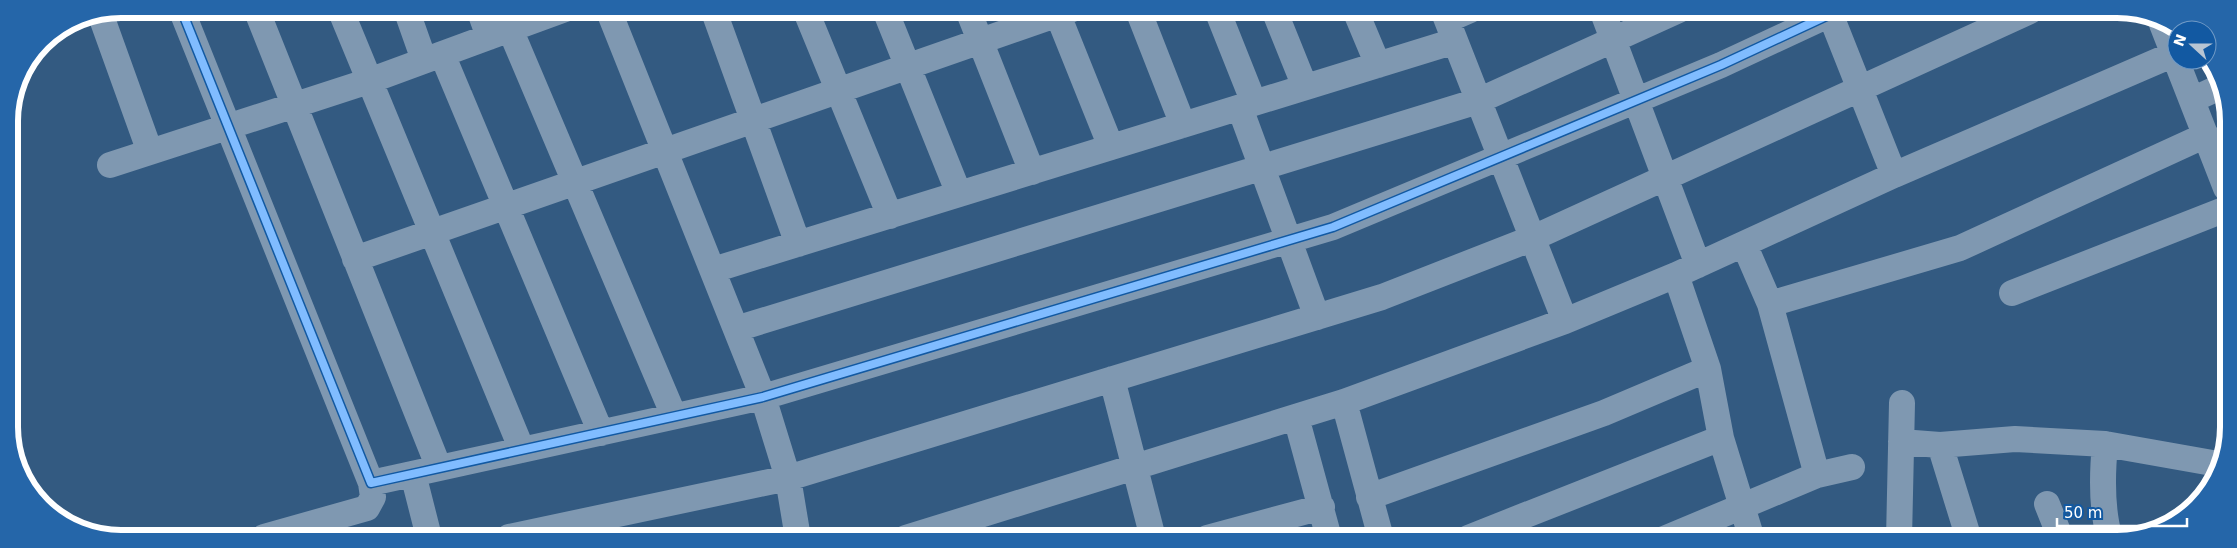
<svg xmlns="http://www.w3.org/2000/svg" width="2237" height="548" font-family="'DejaVu Sans',sans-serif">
	<rect width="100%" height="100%" fill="#335a81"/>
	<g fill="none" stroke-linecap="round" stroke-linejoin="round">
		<path stroke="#7f98b1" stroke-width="26" d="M181 9 371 483 763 397 1333 227 1721 65 1837 11
			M256 9 439 468
			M340 9 522 450
			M406 9 424 60
			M479 9 489 37
			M608 9 763 397 788 478 798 538
			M713 9 798 244
			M805 9 890 216
			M885 10 959 194
			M968 10 1032 172
			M1056 10 1111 147
			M1138 10 1183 125
			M1217 10 1254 103
			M1274 10 1305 87
			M1355 10 1378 65
			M1443 10 1565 321
			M1602 10 1698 265
			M1829 11 1894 175
			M100 13 150 152
			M1447 20 1470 10
			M2162 24 2226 188
			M510 29 674 416
			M442 54 601 433
			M2192 100 2220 87
			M1240 108 1317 317
			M110 165 369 81 565 9
			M1744 244 1770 304 1817 475
			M355 259 1070 10
			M713 270 1455 41
			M1676 275 1708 369 1721 438 1752 539
			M2012 293 2226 209
			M1770 304 1960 248 2206 135
			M736 329 1478 101 1679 10
			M1112 379 1153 538
			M1344 402 1381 538
			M1296 417 1329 538
			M1901 442 1940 445 2015 439 2105 444 2218 464
			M2105 444C2102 475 2101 509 2110 539
			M1940 445 1969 539
			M413 474 429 537
			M1369 497 1604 413 1708 369
			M2047 504 2061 539
			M264 537 367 508 373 497 371 483
			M509 537 788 478 1382 297 1533 238 2030 11
			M906 538 1344 402 1565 321 1676 275 1894 175 2174 54
			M1207 538 1322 507
			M1468 538 1721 438
			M1664 539 1817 475 1852 467
			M1899 539 1902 403"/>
		<defs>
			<path id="cycleway" d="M181 9 371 483 763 397 1333 227 1721 65 1837 11"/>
		</defs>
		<use href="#cycleway" stroke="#1259a2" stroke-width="11"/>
		<use href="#cycleway" stroke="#80bcff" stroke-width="8"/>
	</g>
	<path d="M0 0H2237V548H0ZM121 18H2117A103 103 0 0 1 2220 121V427A103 103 0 0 1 2117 530H121A103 103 0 0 1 18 427V121A103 103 0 0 1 121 18Z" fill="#2566a9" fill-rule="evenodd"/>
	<path fill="none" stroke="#fff" stroke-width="6" d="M121 18H2117A103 103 0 0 1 2220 121V427A103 103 0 0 1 2117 530H121A103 103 0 0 1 18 427V121A103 103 0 0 1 121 18Z"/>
	<g transform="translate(2192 45) rotate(291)"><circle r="24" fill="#1259a2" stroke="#719bc7"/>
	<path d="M0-4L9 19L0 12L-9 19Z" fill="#b8c5d3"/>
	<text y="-8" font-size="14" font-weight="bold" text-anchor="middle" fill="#ffffff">N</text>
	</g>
	<path d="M2057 518v8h130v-8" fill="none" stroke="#ffffff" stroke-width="2.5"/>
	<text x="2064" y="518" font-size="15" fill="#ffffff" stroke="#1259a2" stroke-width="4" paint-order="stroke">50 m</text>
</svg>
